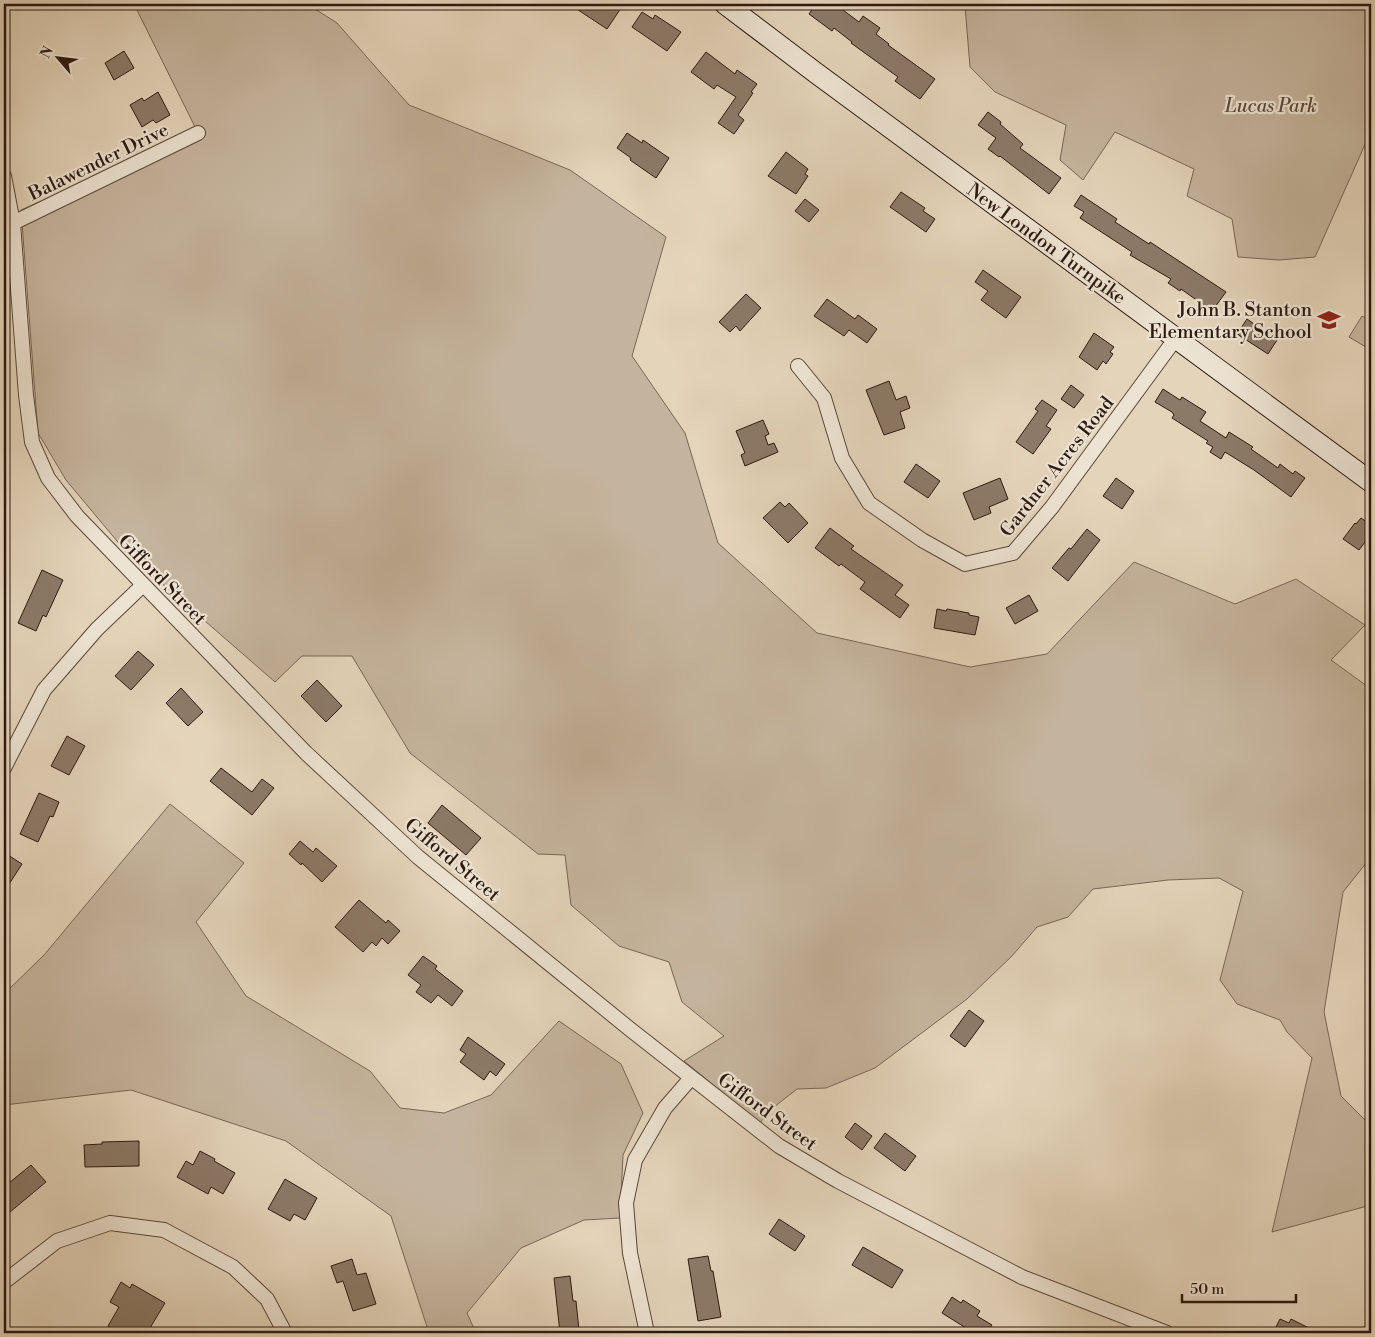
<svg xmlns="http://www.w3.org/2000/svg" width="1375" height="1337" font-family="'Libre Bodoni',serif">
	<rect width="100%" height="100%" fill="#e4d4ba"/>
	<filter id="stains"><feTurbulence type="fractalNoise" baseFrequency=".004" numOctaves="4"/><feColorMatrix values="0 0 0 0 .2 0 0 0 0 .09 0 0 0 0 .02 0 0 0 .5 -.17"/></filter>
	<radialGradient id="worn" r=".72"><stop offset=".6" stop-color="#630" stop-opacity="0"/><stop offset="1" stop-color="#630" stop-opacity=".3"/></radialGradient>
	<path fill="#c5b49d" stroke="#786656" d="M134 4H307L337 23 409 105 570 170 666 237 632 356 685 433 718 543 817 633 970 667 1047 654 1134 562 1235 604 1296 579 1365 625 1331 660 1371 689V857L1343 892 1324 1012 1341 1096 1371 1126V1205L1272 1232 1312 1058 1287 1032 1280 1020 1237 1004 1220 980 1243 891 1219 878 1168 880 1093 889 1068 917 1037 927 1012 956 967 999 875 1068 826 1088 797 1089 769 1111 760 1123 684 1061 724 1036 682 1002 669 962 619 946 571 905 565 855 538 854 410 753 352 656H302L275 682 127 553 66 480 38 433 21 210 198 133Z
		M962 4H1371V131L1315 257 1279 260 1238 257 1232 219 1187 196 1194 169 1115 132 1083 180 1060 160 1066 125 995 92 970 67 965 6Z
		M1362 316 1371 321V350L1349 337Z
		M170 804 244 863 196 922 246 996 370 1071 400 1108 444 1113 491 1095 559 1021 621 1064 643 1113 623 1155 620 1218 584 1220 521 1248 467 1313 476 1333H429L391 1216 286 1141 131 1090 4 1105V994L44 955Z"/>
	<path fill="#8c7a68" stroke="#2c1910" d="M569 4H614L621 8 607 29Z
		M816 4H835L859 22 863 16 880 28 876 34 889 44 888 45 935 79 920 99 895 81 898 77 851 43 852 42 834 28 832 31 809 14Z
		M642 12 653 19 655 15 681 32 667 51 632 27Z
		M124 51 134 68 114 80 105 63Z
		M706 52 735 74 737 70 757 84 751 92 753 93 738 115 744 120 734 134 718 123 736 97 717 85 714 89 691 72Z
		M158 92 170 115 156 123 153 120 142 127 130 105 142 98 144 101Z
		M988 112 1001 122 1000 124 1023 144 1020 148 1061 178 1049 194 1000 156 999 157 988 149 996 138 978 125Z
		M627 133 642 143 643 140 669 158 656 178 630 160 631 158 617 148Z
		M786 152 808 169 805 174 808 176 796 194 768 176Z
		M901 192 925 208 923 211 935 219 926 232 890 207Z
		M1081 195 1117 219 1115 222 1149 244 1150 242 1226 292 1212 311 1181 289 1180 291 1168 283 1171 279 1130 255 1132 252 1080 218 1084 212 1074 206Z
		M805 199 819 210 809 222 795 211Z
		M983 270 1021 297 1006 318 981 300 988 291 975 282Z
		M746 294 761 308 740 331 736 326 730 332 719 322Z
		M827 299 855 319 858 315 877 329 867 343 849 330 844 336 814 316Z
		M1247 319 1277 340 1268 354 1237 334Z
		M1094 333 1114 347 1110 352 1113 354 1106 364 1103 361 1097 370 1079 357Z
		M889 381 896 400 906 396 910 408 900 412 905 428 884 435 866 390Z
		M1071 385 1084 395 1074 408 1061 399Z
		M1163 389 1180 400 1182 397 1206 412 1200 421 1226 438 1229 432 1253 447 1251 449 1278 468 1280 464 1293 474 1295 471 1305 478 1291 497 1254 470 1225 452 1221 459 1210 452 1213 447 1206 443 1208 441 1172 418 1174 415 1172 412 1155 402Z
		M1042 400 1057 410 1046 426 1051 429 1033 454 1016 442 1038 411 1035 409Z
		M763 420 769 434 765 436 768 445 774 443 778 452 745 466 741 455 745 453 736 431Z
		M916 464 940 481 928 498 904 482Z
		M1000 478 1008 499 989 507 991 513 974 520 963 493Z
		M1116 478 1134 491 1122 509 1103 496Z
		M780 502 785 507 789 503 808 523 788 543 763 518Z
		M1361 518 1371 525V534L1359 550 1343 539 1355 523 1356 524Z
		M830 528 854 546 851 549 903 585 895 595 909 605 900 618 860 589 865 582 841 564 839 566 815 548Z
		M1087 529 1100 540 1068 581 1052 568 1069 548 1071 549Z
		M42 570 63 580 46 617 43 615 36 631 18 623Z
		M1029 595 1038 611 1015 624 1006 608Z
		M937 609 946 611 947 609 969 613V615L979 617 975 635 934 628Z
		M138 651 154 665 131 690 115 676Z
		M317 680 342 706 326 722 301 696Z
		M181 688 203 712 188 726 166 703Z
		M67 736 85 746 69 775 51 766Z
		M221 768 252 792 262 779 274 788 252 815 210 781Z
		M39 793 59 802 53 817 50 816 38 842 20 834Z
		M442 805 481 838 466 855 428 823Z
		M300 841 313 852 316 848 337 866 322 882 302 863 301 865 289 854Z
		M8 855 22 864 4 892V861Z
		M359 900 386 923 388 920 400 931 388 944 382 938 376 946 372 942 363 952 335 927Z
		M423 956 437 966 435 969 463 991 452 1006 438 995 431 1003 416 992 421 985 408 975Z
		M969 1010 984 1021 965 1047 950 1036Z
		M468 1037 505 1064 496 1076 490 1071 484 1080 460 1062 466 1054 460 1050Z
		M855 1123 872 1136 862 1150 845 1137Z
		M885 1133 916 1156 905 1171 874 1148Z
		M139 1141V1166L85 1167 84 1145 102 1144V1142Z
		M200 1151 215 1159 214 1161 235 1173 223 1194 211 1187 208 1194 177 1177 186 1161 193 1165Z
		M31 1165 46 1182 10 1212 4 1204V1187Z
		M285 1179 317 1198 305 1220 294 1214 290 1221 268 1209Z
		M779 1219 805 1236 795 1251 769 1234Z
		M863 1247 903 1270 892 1288 852 1265Z
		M708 1256 711 1271H713L721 1317 698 1321 688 1259Z
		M352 1259 357 1275 366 1273 376 1304 353 1311 343 1281 337 1283 331 1266Z
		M570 1276 573 1301H576L579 1330 560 1333 554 1278Z
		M121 1282 130 1288 132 1284 165 1303 147 1333H120L108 1326 119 1307 110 1302Z
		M952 1297 961 1303 963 1300 980 1311 977 1316 992 1325 986 1333H974L942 1313Z
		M1280 1319 1289 1323 1291 1319 1319 1333H1273Z"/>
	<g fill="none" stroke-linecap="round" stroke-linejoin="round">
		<defs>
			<path id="minor" d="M4 176 13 223 26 395 32 442 48 478 77 516 306 753 418 857 631 1030 779 1146 838 1181 1022 1277 1167 1333
				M13 223 198 133
				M798 366 824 398 842 458 869 503 922 540 965 564 1013 553 1052 507 1176 338
				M4 768 44 690 97 629 142 586
				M4 1282 57 1241 110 1223 164 1230 233 1267 267 1299 285 1333
				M647 1333 630 1253 626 1203 635 1160 665 1108 691 1078"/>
			<path id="secondary" d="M725 4 816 73 1371 482"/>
		</defs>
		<use href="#minor" stroke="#5a483a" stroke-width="16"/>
		<use href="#secondary" stroke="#2c1910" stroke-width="22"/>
		<use href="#minor" stroke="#ede3d2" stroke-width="14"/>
		<use href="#secondary" stroke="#ede3d2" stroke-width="20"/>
	</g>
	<defs>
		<symbol id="school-bare" viewBox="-9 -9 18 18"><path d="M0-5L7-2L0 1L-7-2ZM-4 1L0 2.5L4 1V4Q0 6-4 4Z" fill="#8f2418" stroke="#ede3d2" stroke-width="2.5" paint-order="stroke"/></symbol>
	</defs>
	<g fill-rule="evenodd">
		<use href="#school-bare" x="1313" y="304" width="32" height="32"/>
	</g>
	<g text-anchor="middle" stroke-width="4.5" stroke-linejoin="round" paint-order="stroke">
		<g font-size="19" font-style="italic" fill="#5a483a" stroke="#ede3d2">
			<text x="1271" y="112">Lucas Park</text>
		</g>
		<g font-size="19" fill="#2c1910" stroke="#ede3d2">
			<text transform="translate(98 161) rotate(-26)" y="7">Balawender Drive</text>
			<text transform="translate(1047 243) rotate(36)" y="7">New London Turnpike</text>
			<text transform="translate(1056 466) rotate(-52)" y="7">Gardner Acres Road</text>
			<text transform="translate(163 579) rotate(46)" y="7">Gifford Street</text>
			<text transform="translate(453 859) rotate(40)" y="7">Gifford Street</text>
			<text transform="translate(768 1111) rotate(36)" y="7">Gifford Street</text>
		</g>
		<g font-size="19" fill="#2c1910" stroke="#ede3d2" text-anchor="end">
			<text x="1312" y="316">John B. Stanton<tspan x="1312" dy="22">Elementary School</tspan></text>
		</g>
	</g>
	<rect width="1375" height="1337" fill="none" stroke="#e4d4ba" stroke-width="20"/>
	<rect x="5" y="5" width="1365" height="1327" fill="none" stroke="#2c1910" stroke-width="2.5"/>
	<rect x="10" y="10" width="1355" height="1317" fill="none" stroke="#2c1910"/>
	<g transform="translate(58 58) rotate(298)" stroke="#ede3d2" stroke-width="4" paint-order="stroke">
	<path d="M0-4L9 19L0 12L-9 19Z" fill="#2c1910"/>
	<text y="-8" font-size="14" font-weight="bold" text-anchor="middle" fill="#2c1910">N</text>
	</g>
	<path d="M1182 1294v8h114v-8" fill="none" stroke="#2c1910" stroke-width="2.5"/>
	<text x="1190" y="1294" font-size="15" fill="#2c1910" stroke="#ede3d2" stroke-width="4" paint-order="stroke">50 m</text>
	<rect width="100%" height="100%" filter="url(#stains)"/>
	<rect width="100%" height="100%" fill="url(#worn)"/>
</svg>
